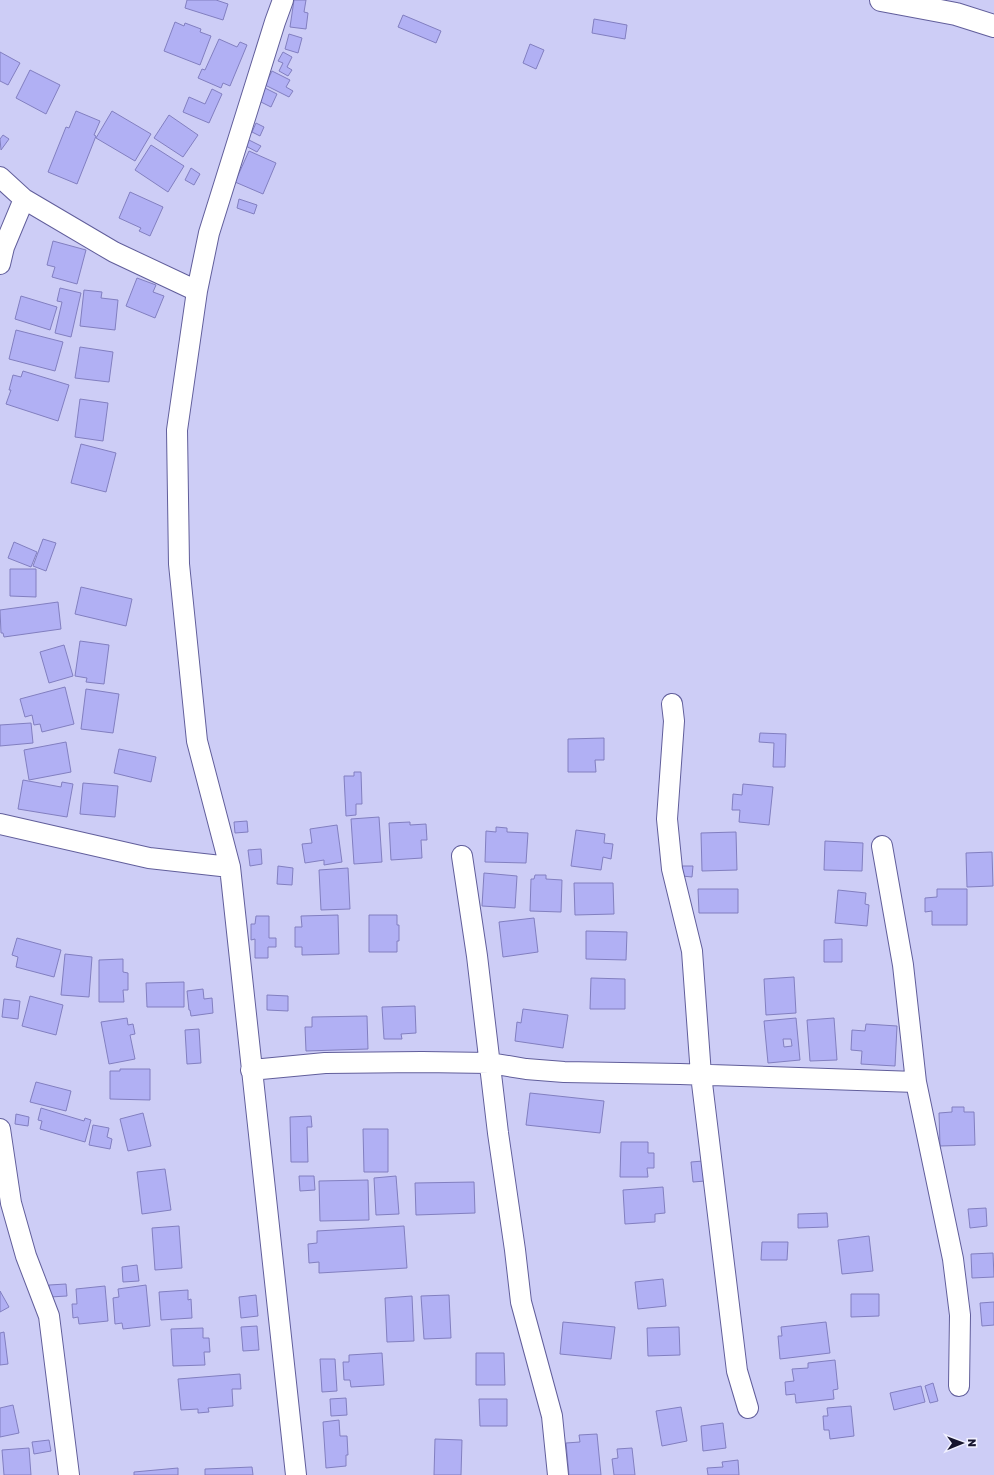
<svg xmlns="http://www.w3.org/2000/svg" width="994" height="1475" font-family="'Golos Text',sans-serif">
	<rect width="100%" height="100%" fill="#cdcdf6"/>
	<path fill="#b1b0f4" stroke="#827fc0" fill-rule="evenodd" d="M187 0H216L228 4 223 20 185 8Z
		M294 0H306L304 12 308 13 306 29 290 27Z
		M403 15 441 31 436 43 398 27Z
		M594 19 627 25 625 39 592 33Z
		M175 22 184 26 185 23 201 29 200 32 211 36 200 65 164 51Z
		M289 34 302 38 298 53 285 49Z
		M219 39 237 47 240 42 247 45 230 86 223 83 221 88 198 78 202 69 205 70Z
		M530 44 544 50 536 69 523 63Z
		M0 52 20 63 8 85 0 81Z
		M283 52 292 57 287 67 292 70 288 76 279 71 283 63 278 61Z
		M30 70 60 85 46 114 16 98Z
		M272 71 290 80 286 87 293 91 289 97 265 85Z
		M263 87 277 94 271 107 257 100Z
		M212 89 222 94 209 123 183 112 189 97 205 104Z
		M76 111 100 121 94 135 96 136 77 184 48 172 66 127 69 128Z
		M112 111 151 134 135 161 96 138Z
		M169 115 198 135 183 157 154 138Z
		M256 123 264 127 260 136 252 132Z
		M3 135 9 139 1 150 0 139Z
		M247 139 261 146 257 152 244 145Z
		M151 145 184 166 168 192 135 170Z
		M249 151 276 163 263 194 235 182Z
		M191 168 200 174 194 185 185 180Z
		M130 192 163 207 150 236 139 231 141 228 119 218Z
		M239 199 257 205 254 214 237 208Z
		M53 241 86 250 77 284 52 277 55 267 47 265Z
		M137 278 156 285 153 292 164 296 155 318 126 306Z
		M60 288 81 293 71 337 55 333 62 302 57 301Z
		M84 290 102 292 101 298 118 300 115 330 80 326Z
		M21 296 57 307 50 330 15 319Z
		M16 330 63 342 55 371 9 359Z
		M80 347 113 352 109 382 75 378Z
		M23 371 69 385 58 421 6 404 11 390H9L13 375 21 377Z
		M80 399 108 403 103 441 75 437Z
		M81 444 116 453 106 492 71 483Z
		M43 539 56 543 46 571 33 566Z
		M14 542 37 552 31 567 8 558Z
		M10 569H36V597L10 596Z
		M81 587 132 599 126 626 75 614Z
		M58 602 61 629 4 637 3 633H1L0 610Z
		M80 641 109 645 104 684 86 682 87 678 75 676Z
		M64 645 73 676 49 683 40 652Z
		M65 687 74 724 42 732 40 724 34 725 32 715 25 717 20 699Z
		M86 689 119 694 113 733 81 729Z
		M31 723 33 743 0 746V725Z
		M760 733 786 734 785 767H773L774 743 759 742Z
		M604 738V760H595L596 772H568V739Z
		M66 742 71 772 29 780 24 750Z
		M119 749 156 757 151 782 114 773Z
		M354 772H361L362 804H356V815L346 816 344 776H354Z
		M23 780 61 787 62 782 73 784 67 817 18 809Z
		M83 783 118 786 115 817 80 814Z
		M743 784 773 787 769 825 739 822 740 810H732L733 794 742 795Z
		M379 817 382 862 354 864 351 819Z
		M247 821 248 832 235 833 234 822Z
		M410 822V825L426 824 427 840H421L422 858 391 860 389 823Z
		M337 825 342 862 324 865V860L305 863 302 844 312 843 310 829Z
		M496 827 507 828V832L528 833 526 863 485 862 486 831 496 832Z
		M576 830 605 834 604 843 613 844 611 859 603 857 601 870 571 866Z
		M736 832 737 870 702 871 701 833Z
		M825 841 863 843 862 871 824 870Z
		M261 849 262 864 250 866 248 850Z
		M992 852 993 886 967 887 966 853Z
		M278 866 293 868 292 885 277 884Z
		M682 866H693L692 877 682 876Z
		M348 868 350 909 321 910 319 870Z
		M484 873 517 876 515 908 482 906Z
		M535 875H546V879L562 880 561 912 530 911 531 879H534Z
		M574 883H613L614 914 575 915Z
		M698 889H738V913H699Z
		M937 889H967V925H932V911L925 912V898L937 897Z
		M838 890 866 893 865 904 869 905 867 926 835 923Z
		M338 915 339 954 302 955V947H295V927H302L301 916Z
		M369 915H397V925H399V941H397V952H369Z
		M256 916H269V938H276V947H268V958H255V939L251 940V924H255Z
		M534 918 538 952 503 957 499 922Z
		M586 931 627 932 626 960 586 959Z
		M17 938 61 950 54 977 16 967 18 957 12 955Z
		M842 939V962H824V940Z
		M65 954 92 957 89 997 61 995Z
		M123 959V972L128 973V990H123L124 1002H99V960Z
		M794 977 796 1013 766 1015 764 979Z
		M591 978 625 979V1009H590Z
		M184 982V1007H147L146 983Z
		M203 989 204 999 212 998 213 1013 191 1016 190 1010H189L187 991Z
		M267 995 288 996V1011L267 1010Z
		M30 996 63 1005 56 1035 22 1026Z
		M4 999 20 1001 18 1019 2 1017Z
		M415 1006 416 1033 401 1034 402 1039H384L382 1007Z
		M523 1009 568 1015 563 1048 515 1041 517 1022 521 1023Z
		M367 1016 368 1049 306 1051 305 1027H312V1017Z
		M127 1018 128 1025 133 1024 135 1034 130 1035 135 1059 109 1064 101 1022Z
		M796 1018 800 1060 768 1063 764 1021ZM783 1039H791L792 1046 784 1047Z
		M834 1018 837 1060 810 1061 807 1020Z
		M866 1024 897 1026 895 1066 861 1064 862 1051 851 1050 852 1030 865 1031Z
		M199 1029 201 1063 187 1064 185 1030Z
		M120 1069H150V1100L110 1099V1071H120Z
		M36 1082 71 1091 66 1111 30 1102Z
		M530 1093 604 1101 600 1133 526 1125Z
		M952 1107H964V1112H974L975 1145 940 1146 939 1113 952 1112Z
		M41 1108 84 1121 85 1118 91 1120 85 1142 40 1129 42 1121 38 1120Z
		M143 1113 151 1146 128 1151 120 1119Z
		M16 1114 29 1117 28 1126 15 1124Z
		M311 1116 312 1127H307L308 1162H291L290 1117Z
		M93 1125 109 1128 107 1137 112 1139 110 1149 89 1145Z
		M363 1129H388V1172H364Z
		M621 1142H648V1153H654V1168H647L648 1177H620Z
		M703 1161 705 1181 693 1182 691 1162Z
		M165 1169 171 1210 142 1214 137 1172Z
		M299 1176H314L315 1190 300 1191Z
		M396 1176 399 1214 376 1215 374 1178Z
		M368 1180 369 1220 320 1221 319 1181Z
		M474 1182 475 1213 416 1215 415 1183Z
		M663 1187 665 1213 655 1214V1222L625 1224 623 1190Z
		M986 1208 987 1226 970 1228 968 1209Z
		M827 1213 828 1227 798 1228V1214Z
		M179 1226 182 1268 155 1270 152 1228Z
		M404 1226 407 1268 319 1273V1262L309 1263 308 1244 317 1243V1231Z
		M869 1236 873 1271 842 1274 838 1240Z
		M762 1242H788L787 1260H761Z
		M993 1253 994 1277 972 1278 971 1254Z
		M137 1265 139 1281 123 1282 122 1267Z
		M663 1279 666 1306 638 1309 635 1282Z
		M66 1284 67 1296 50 1297 49 1285Z
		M146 1285 150 1326 123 1329 122 1323 115 1324 113 1298 119 1297 118 1289Z
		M105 1286 108 1321 79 1324 78 1317 73 1318 72 1304H77L76 1289Z
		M188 1290V1300L191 1299 192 1318 161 1320 159 1292Z
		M0 1291 9 1307 0 1312Z
		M851 1294H879V1316L851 1317Z
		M256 1295 258 1316 241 1318 239 1297Z
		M449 1295 451 1338 424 1339 421 1296Z
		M412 1296 414 1341 387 1342 385 1298Z
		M994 1302V1325L982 1326 980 1303Z
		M563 1322 615 1327 611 1359 560 1354Z
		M826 1322 830 1353 780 1359 778 1336H782L781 1327Z
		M257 1326 259 1350 243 1351 241 1327Z
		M679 1327 680 1355 648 1356 647 1328Z
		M203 1328V1338H209L210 1352H204L205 1365 173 1366 171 1329Z
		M4 1332 8 1364 0 1365V1333Z
		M382 1353 384 1385 351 1387 350 1380H344L343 1362H349V1355Z
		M476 1353H504L505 1385H476Z
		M320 1359H335L337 1391 322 1392Z
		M835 1360 838 1389 833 1390 834 1399 796 1403 795 1394 786 1395 785 1382 794 1381 792 1369 808 1368V1363Z
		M240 1374 241 1389H232L233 1406 208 1408 209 1412 198 1413V1409L181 1410 178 1379Z
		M933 1383 938 1401 930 1403 925 1386Z
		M921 1386 925 1402 894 1410 890 1393Z
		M346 1398 347 1415 331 1416 330 1399Z
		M479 1399H507V1426H480Z
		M13 1405 19 1433 0 1437V1408Z
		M851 1406 854 1436 830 1439 829 1430H824L823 1416H828L827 1408Z
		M681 1407 687 1441 662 1446 656 1411Z
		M339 1420 340 1436H347L348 1455H346V1466L326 1468 323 1422Z
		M723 1423 726 1448 703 1451 701 1426Z
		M597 1434 601 1475H569L566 1443 580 1442 579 1435Z
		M435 1439 462 1440 461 1475H434Z
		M49 1440 51 1451 34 1454 32 1442Z
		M29 1448 31 1475H4L2 1450Z
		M632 1448 635 1475H614L612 1459 618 1458 617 1449Z
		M738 1460 739 1475H708L707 1468 723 1467 722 1462Z
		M252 1467 253 1475H205V1469Z
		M178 1468V1475H134V1472Z"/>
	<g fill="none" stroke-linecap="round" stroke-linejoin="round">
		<defs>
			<path id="minor" d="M283 0 275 22 209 233 197 291 177 430 179 564 197 741 230 867 296 1475
				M0 177 24 199 114 252 197 291
				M0 264 4 247 24 199
				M672 704 674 721 667 819 672 869 692 951 701 1075 737 1371 748 1408
				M0 824 149 858 230 867
				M882 846 903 965 916 1082 953 1259 960 1315 959 1386
				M462 856 477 956 498 1133 515 1250 521 1302 552 1416 558 1475
				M251 1070 325 1063 422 1062 490 1063 526 1069 564 1072 680 1074 916 1082
				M0 1129 11 1203 26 1256 49 1316 69 1475"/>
			<path id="primary" d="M881 0 956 14 994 26"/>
		</defs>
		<use href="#minor" stroke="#615e9b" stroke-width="22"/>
		<use href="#primary" stroke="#615e9b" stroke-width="24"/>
		<use href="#minor" stroke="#fff" stroke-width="20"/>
		<use href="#primary" stroke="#fff" stroke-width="22"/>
	</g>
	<g transform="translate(962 1443) rotate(89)" stroke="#f0f0ff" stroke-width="3" paint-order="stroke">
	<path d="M0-3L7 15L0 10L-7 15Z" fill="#16142d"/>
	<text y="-6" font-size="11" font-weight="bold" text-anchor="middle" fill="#16142d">N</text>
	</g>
</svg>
